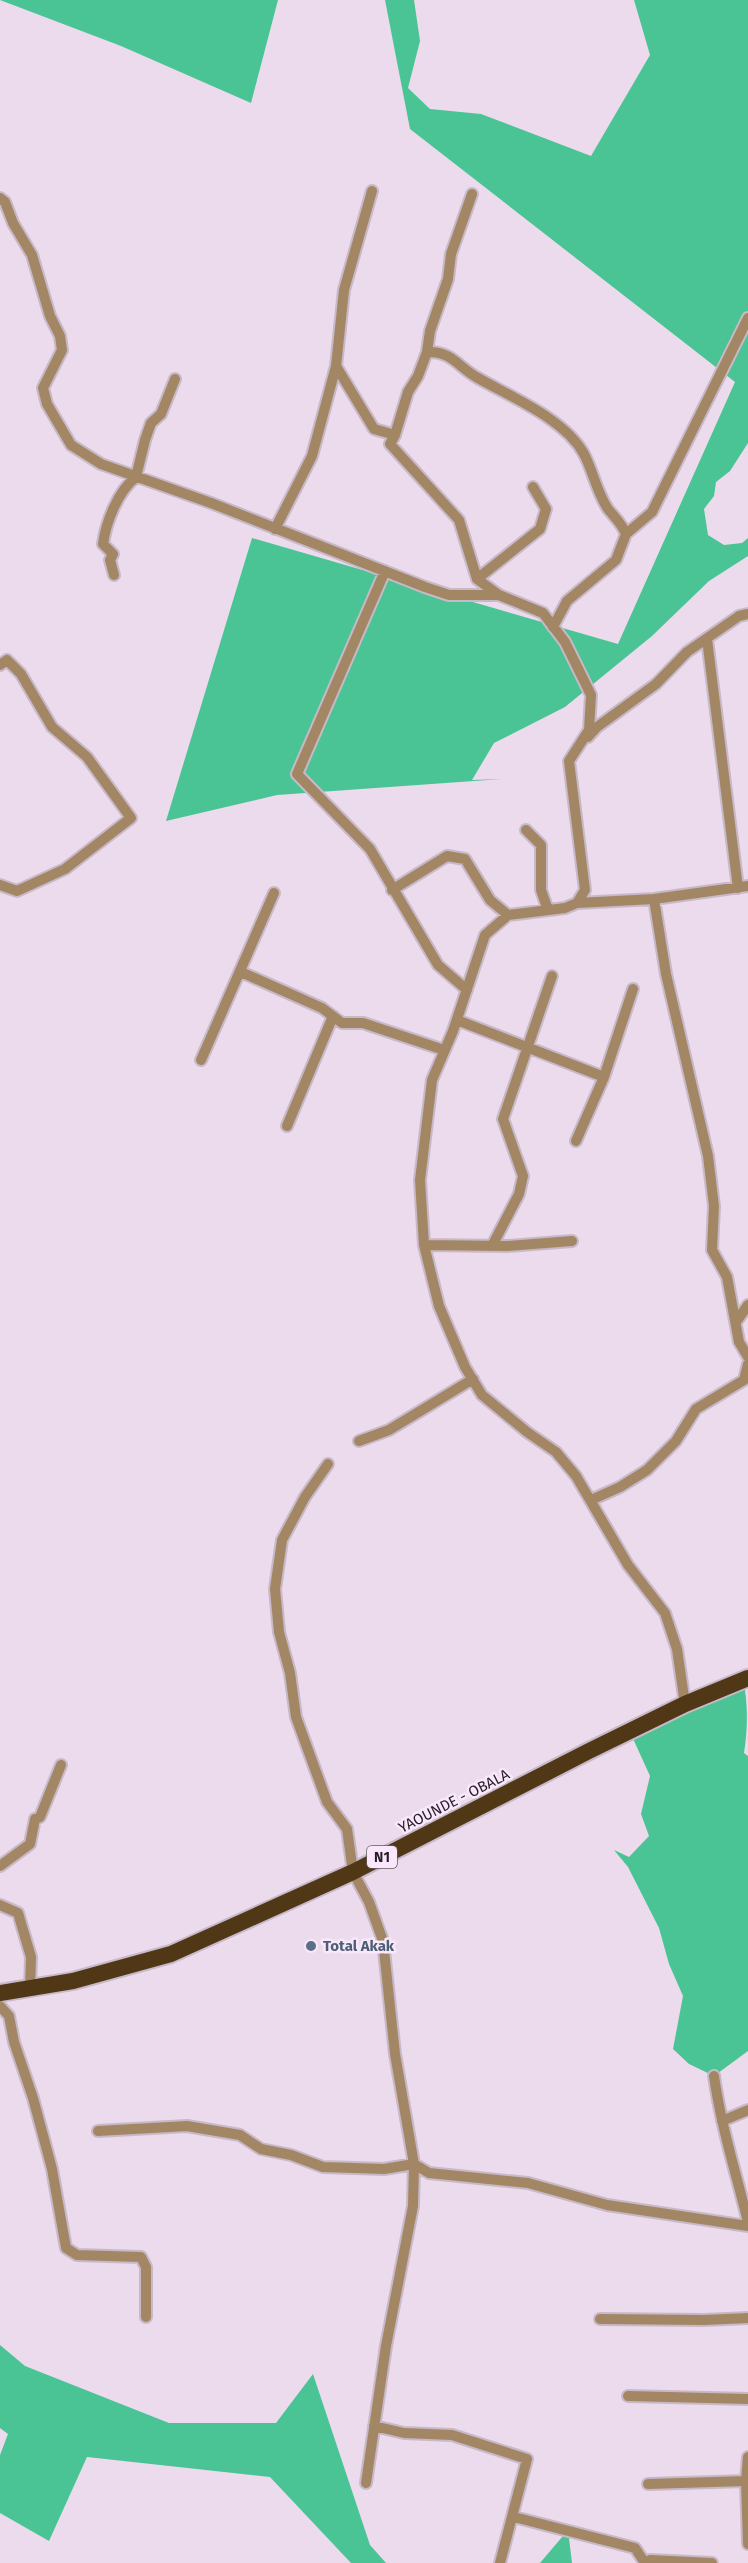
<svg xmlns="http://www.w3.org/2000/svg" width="748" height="2563" font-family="'Fira Sans',sans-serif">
	<rect width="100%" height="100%" fill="#ecdbed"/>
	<path fill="#4ac494" d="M0 0H278L251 103 121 46Z
		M385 0H414L420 41 408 88 430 109 481 114 591 156 650 55 634 0H748V443L730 471 716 482 714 496 704 509 708 535 724 545 742 543 748 538V556L709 581 652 636 565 707 494 743 472 780 502 779 277 795 166 821 252 538 618 644 735 382 410 129Z
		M743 1678C748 1703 748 1727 744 1753L748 1756V2051L714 2076 689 2064 673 2049 683 1996 669 1964 659 1928 628 1867 614 1850 629 1857 649 1836 641 1814 650 1776 630 1732Z
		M0 2345 25 2366 169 2423H276L313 2374 370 2545 386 2563H351L270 2477 87 2457 49 2541 0 2513V2455L8 2434 0 2428Z
		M568 2530 572 2563H540Z"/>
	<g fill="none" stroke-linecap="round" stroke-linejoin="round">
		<defs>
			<path id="minor" d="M372 191 344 290 336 366 374 429 395 435 390 444 459 520 477 579 499 595 543 613 565 642 591 695 589 730 569 761 585 890 577 903 565 908 508 915 485 935 453 1031 432 1080 420 1180 424 1245 439 1306 465 1367 482 1395 527 1432 556 1452 576 1476 628 1565 665 1613 677 1649 685 1704
				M0 198 5 202 13 223 32 255 50 316 60 336 62 350 43 388 47 404 71 445 101 464 211 503 425 587 449 595H499
				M427 352C452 351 458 367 478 378 511 397 565 419 584 454 593 471 597 493 608 509 615 518 621 522 626 534
				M395 435 408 392 418 376 427 352 430 331 448 279 451 254 472 194
				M275 529 312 456 336 366
				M385 571 297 774 370 849 438 965 467 990
				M114 575 110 560 113 554 103 544C106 522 118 491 136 477L145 440 151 423 161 414 175 379
				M477 579 540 529 546 509 533 487
				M553 627 567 601 616 560 626 534 652 512 748 318
				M707 639 738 888
				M0 665 7 660 21 674 52 727 87 757 131 818 65 869 17 891 0 885
				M588 737 597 727 656 684 687 652 739 616 748 614
				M526 830 541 845V890L548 910
				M392 890 447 856 465 859 490 900 508 915
				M654 899 666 974 708 1156 714 1206 712 1250 727 1277 739 1342 748 1357
				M577 903 654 899 748 886
				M241 972 322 1008 342 1023H363L444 1050
				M457 1020 604 1077
				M201 1060 274 893
				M287 1126 333 1016
				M576 1141 604 1077 633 989
				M424 1245 507 1246 572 1241
				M492 1246 519 1194 523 1176 503 1119 552 976
				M736 1322 748 1305
				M359 1441 389 1430 473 1379
				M328 1464 305 1497 282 1540 275 1589 279 1632 290 1673 296 1717 327 1802 347 1829 353 1872 369 1902 383 1941 395 2054 414 2164 413 2206 386 2346 366 2483
				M591 1500 620 1487 647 1470 676 1441 696 1409 744 1380 748 1364
				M0 1866 30 1844 35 1819 40 1817 61 1765
				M0 1905 18 1913 31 1957 30 1990
				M0 2006 9 2016 14 2042 33 2098 52 2169 66 2248 77 2255 141 2257 146 2267V2317
				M714 2076C721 2126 736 2173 748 2222
				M722 2121 748 2110
				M98 2131 187 2126 240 2135 261 2149 291 2155 323 2167 384 2169 414 2164 429 2173 528 2183 607 2205 748 2226
				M600 2319 704 2320 748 2318
				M628 2396 748 2399
				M374 2426 404 2433 452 2435 527 2459 500 2563
				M746 2481 748 2457
				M648 2484 746 2481 748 2544
				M514 2517 635 2548 645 2563
				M645 2563 650 2560 712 2563"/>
			<path id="trunk" d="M0 1993 73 1981 171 1954 353 1872 589 1751 685 1704 748 1678"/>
		</defs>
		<use href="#minor" stroke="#c8b9c9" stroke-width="14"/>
		<use href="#trunk" stroke="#c8b9c9" stroke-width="20"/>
		<use href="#minor" stroke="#a38765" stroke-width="10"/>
		<use href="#trunk" stroke="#503716" stroke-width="16"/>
	</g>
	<circle fill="#5c6f8a" stroke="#f9e8fb" stroke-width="2" cx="311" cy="1946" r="6"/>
	<g text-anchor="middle" stroke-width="5" stroke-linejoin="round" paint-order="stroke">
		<rect fill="#f9e8fb" stroke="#645b65" stroke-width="1.5" x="367" y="1846" width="30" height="22" rx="4.5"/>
		<g font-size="14" font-weight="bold" fill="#241e25">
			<text x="382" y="1862">N1</text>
		</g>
		<g font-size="15" fill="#241e25" stroke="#f9e8fb">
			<text transform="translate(454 1801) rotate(-27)" y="5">YAOUNDE - OBALA</text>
		</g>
		<g font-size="15" font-weight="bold" fill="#4e5e75" stroke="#f9e8fb" text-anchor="start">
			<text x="323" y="1951">Total Akak</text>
		</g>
	</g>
</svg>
